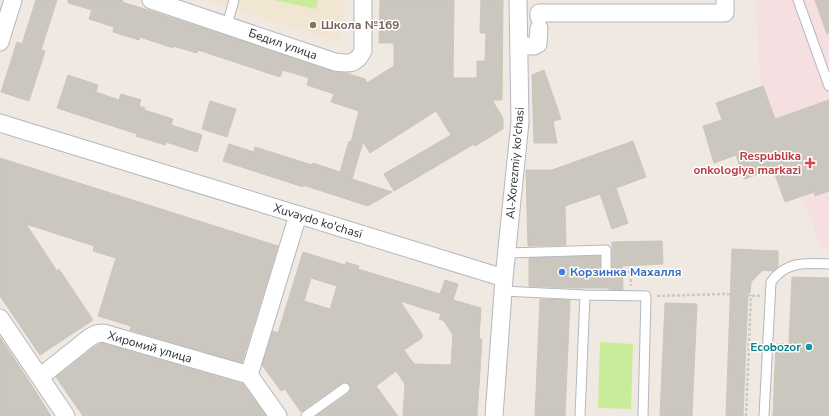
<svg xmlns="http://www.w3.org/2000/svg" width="829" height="416" font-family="'Nunito Sans',sans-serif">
	<rect width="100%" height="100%" fill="#efe9e1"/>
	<path fill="#f0e6d1" d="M205 0H345L338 42Z"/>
	<path fill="#f5dfe0" d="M756 0H829V248H821L760 78Z"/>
	<path fill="#c9ec9a" d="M274 0H318L316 9Z
		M600 342 633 344 631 409 598 408Z"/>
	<path fill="#cbc7bf" stroke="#cbc5ba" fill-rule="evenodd" d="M36 0H57L41 50 45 51 29 101 1 92 17 42 22 44Z
		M68 0H123L122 2 151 11 332 71 346 73 365 79 367 83 394 66V43H379L380 0H454L453 78H477V61H485L486 33H480L481 0H503L502 100H492L503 118V129L475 146 474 144 394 191 384 174 451 135 436 111 370 153 363 142 352 179 392 192 368 206 303 185V187L223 161 229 144 254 152 255 147 312 165 313 163 340 172 349 141 351 142 359 111 331 102 334 94 307 85 309 78 283 70 280 77 198 50 197 53 173 46V48L140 37 139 40 113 32 114 27 89 19 92 10 68 3Z
		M815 0H829V33L827 34Z
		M544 70 561 119 553 121 557 143H534L532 75Z
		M68 75 98 85 96 92 119 100 121 94 141 100 139 106 145 108 144 110 173 119 171 125 202 135 197 152 166 142 165 145 136 136 137 134 57 108Z
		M763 86 775 119 829 100V191L815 196 814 192 785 202 773 169 744 179 736 155 714 163 703 126 722 120 716 103Z
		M210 101 236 109 227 137 202 129Z
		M633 141 646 177 616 188 628 223 612 229 600 194 565 206 566 245 528 246 526 170H552Z
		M0 158 278 246 242 363 130 330 131 326 98 316 116 258 93 251 94 246 26 224 57 271 59 269 93 320 40 355 0 296Z
		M662 241 663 264 622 266 623 290 608 289V288H571L529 286V258L600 256 601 275 606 278 611 275 612 272V242Z
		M732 249 778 251V266L773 271 763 270 751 282 750 293H748L743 416H726Z
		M303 252 345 265 346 262 359 266 358 269 440 294 445 280 458 284 453 300 481 308 479 339H482L477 416H403L405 384 396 371 376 386 398 416H316L349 393 351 388 350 385 345 382 342 383 301 412 285 389 281 391 262 365 273 331 278 333ZM311 278 337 286 330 309 304 301ZM400 301 441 314 439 319 444 321 453 335 451 365 414 364 404 350 422 338V334Z
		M792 277 829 278V416H773L776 344H789Z
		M540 299 570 300 565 416H535Z
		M665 303 697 304 692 416H660Z
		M0 337 29 381 51 416H0Z
		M102 343 243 384 266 416H83L56 377 94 347Z"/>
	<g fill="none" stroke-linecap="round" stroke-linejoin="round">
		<defs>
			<path id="service" d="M798 0 829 86
				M227 25 234 0
				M507 253 606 250V272
				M503 291 585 295 646 296 643 416
				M306 416 345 388
				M580 416 585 295
				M764 416 771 282C786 261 805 263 829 264"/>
			<path id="minor" d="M151 0 335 62C348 64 356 65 363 51V0
				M539 17V13H725V0
				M0 42 13 0
				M519 46H534L538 44 539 28
				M0 123 504 278
				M0 318 66 416
				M249 375 298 215
				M40 377 89 338 96 334 103 333 249 375 278 416
				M494 416 504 278 520 122 518 0"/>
		</defs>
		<use href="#service" stroke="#b4b7c1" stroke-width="11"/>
		<use href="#minor" stroke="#b4b7c1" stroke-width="19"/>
		<path stroke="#c9c9c9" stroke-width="2.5" stroke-dasharray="3 2" stroke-linecap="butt" d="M617 272H630L631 286
			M657 296 723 294 760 296
			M746 416 751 295"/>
		<use href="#service" stroke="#fff" stroke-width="9"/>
		<use href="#minor" stroke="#fff" stroke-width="17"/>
	</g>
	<circle fill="#8d6e63" stroke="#fff" stroke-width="1.5" cx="313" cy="25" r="4"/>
	<path fill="#e0444e" stroke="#fff" stroke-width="1.5" d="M808 157h4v4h4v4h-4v4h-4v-4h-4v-4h4z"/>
	<circle fill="#3f7fe0" stroke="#fff" stroke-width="1.5" cx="562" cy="272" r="4"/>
	<circle fill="#0f9aa8" stroke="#fff" stroke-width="1.5" cx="809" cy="347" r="4"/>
	<g text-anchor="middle" stroke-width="3" stroke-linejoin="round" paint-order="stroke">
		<g font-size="12" font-weight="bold" fill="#785e54" stroke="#fff" text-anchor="start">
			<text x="321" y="29">Школа №169</text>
		</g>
		<g font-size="12" fill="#2e2e2e" stroke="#fff">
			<text transform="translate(283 44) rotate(19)" y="4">Бедил улица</text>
			<text transform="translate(515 163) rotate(-85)" y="4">Al-Xorezmiy ko'chasi</text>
			<text transform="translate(318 221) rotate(17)" y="4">Xuvaydo ko'chasi</text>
			<text transform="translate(150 347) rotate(16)" y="4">Хиромий улица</text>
		</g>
		<g font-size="12" font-weight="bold" fill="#be3a42" stroke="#fff" text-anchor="end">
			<text x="801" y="160">Respublika<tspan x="801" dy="14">onkologiya markazi</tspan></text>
		</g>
		<g font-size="12" font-weight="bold" fill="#366cbe" stroke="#fff" text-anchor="start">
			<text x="570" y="276">Корзинка Махалля</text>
		</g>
		<g font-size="12" font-weight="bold" fill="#0d838f" stroke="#fff" text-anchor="end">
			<text x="801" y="351">Ecobozor</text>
		</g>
	</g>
</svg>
